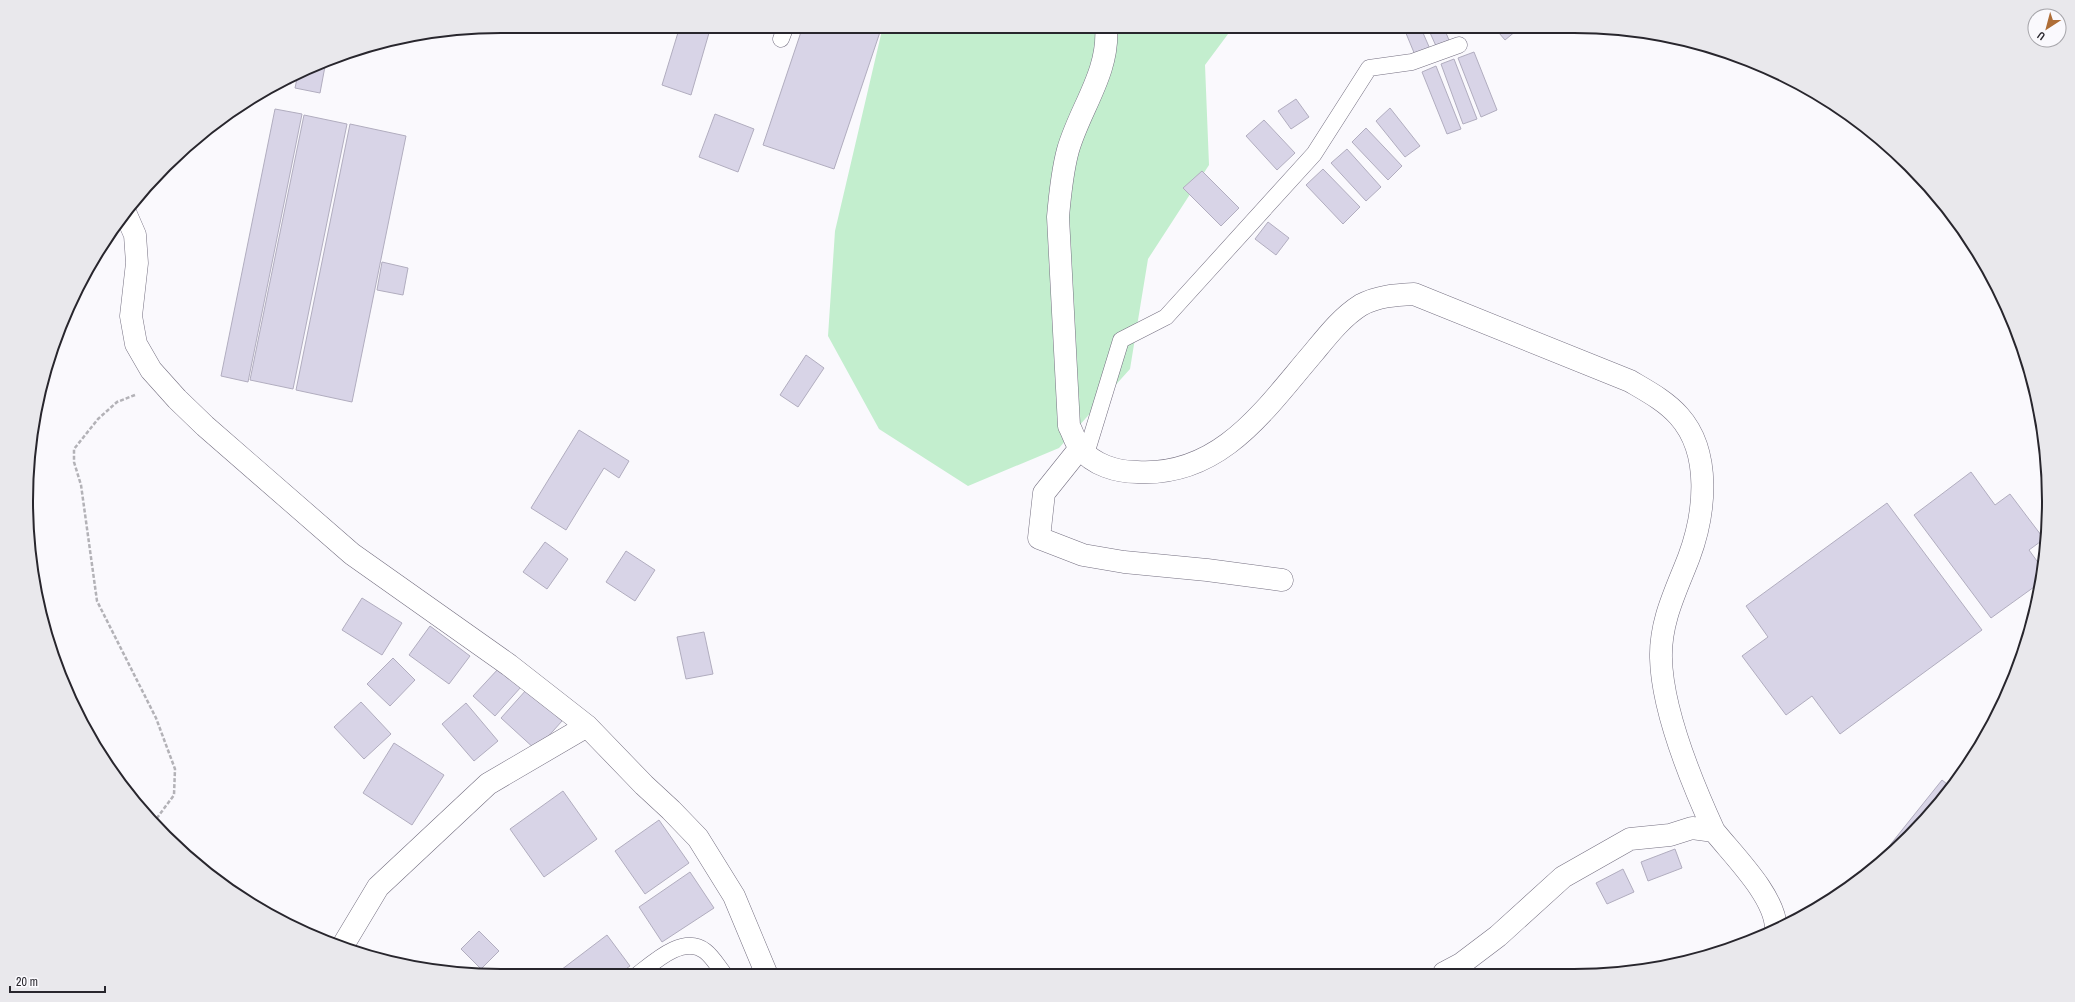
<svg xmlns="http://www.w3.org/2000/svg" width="2075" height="1002" font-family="'Archivo Narrow',sans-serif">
	<rect width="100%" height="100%" fill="#faf9fd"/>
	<path fill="#c3eece" d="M883 26H1234L1205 65 1209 165 1148 259 1130 369 1059 448 968 486 879 429 828 336 835 231Z"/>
	<path fill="#d8d4e7" stroke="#b1adbf" d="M680 26H711L691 95 662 85Z
		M803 26H882L834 169 763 145Z
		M1403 26H1420L1430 49 1415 55Z
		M1427 26H1443L1449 40 1436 46Z
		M1493 26H1522L1505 40Z
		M1474 52 1497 110 1481 117 1458 58Z
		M1454 59 1477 119 1463 124 1441 64Z
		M326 61 320 93 295 88 298 74Z
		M1436 66 1461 129 1447 134 1422 72Z
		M292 77 291 84 280 82Z
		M1296 99 1309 117 1291 129 1278 111Z
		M1390 108 1420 146 1405 157 1376 121Z
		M275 109 302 114 248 382 221 376Z
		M715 114 754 129 738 172 699 157Z
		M304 115 347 124 293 389 250 380Z
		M1264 120 1295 153 1277 170 1246 136Z
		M350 124 406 136 352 402 296 390Z
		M1366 128 1402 166 1388 180 1352 142Z
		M1347 149 1381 187 1366 201 1331 163Z
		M1323 169 1360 207 1343 224 1306 185Z
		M1202 171 1239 208 1221 226 1183 188Z
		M1268 222 1289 238 1276 255 1255 239Z
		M382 262 408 268 403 295 377 290Z
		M806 355 824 368 798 407 780 395Z
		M579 430 629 461 619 478 604 468 566 530 531 508Z
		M1971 472 1995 505 2010 494 2044 539 2029 550 2042 568 2041 582 1991 618 1914 515Z
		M1887 503 1982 630 1840 734 1812 696 1786 715 1742 656 1768 637 1746 606Z
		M545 542 568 559 547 589 523 572Z
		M626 551 655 570 635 601 606 582Z
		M362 598 402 623 382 655 342 630Z
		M430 626 470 656 449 684 409 655Z
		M704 632 713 674 686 679 677 637Z
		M393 658 415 680 390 706 367 684Z
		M499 668 521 687 495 716 473 696Z
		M527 689 562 721 536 750 501 718Z
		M361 702 391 734 364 759 334 727Z
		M466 703 498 741 474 761 442 724Z
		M394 743 444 775 412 825 363 793Z
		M1942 780 1952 788 1951 790 1866 875Z
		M563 791 597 839 544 877 510 829Z
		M659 820 689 863 645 894 615 851Z
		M1675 849 1682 868 1648 881 1641 862Z
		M1623 869 1634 892 1607 904 1596 883Z
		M690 872 714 908 662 942 639 907Z
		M479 931 499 951 481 969 461 949Z
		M607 935 630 966 616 976H560L557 973Z"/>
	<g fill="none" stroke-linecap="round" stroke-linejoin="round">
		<defs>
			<path id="lane" d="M781 39 786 26
				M1086 454 1121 340 1166 317 1314 154 1369 68 1412 62 1459 45
				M636 976C653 963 683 934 705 951 713 957 719 968 725 975"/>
			<path id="street" d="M1106 26C1110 72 1080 108 1068 150 1062 172 1060 194 1058 217L1069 426C1073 433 1075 442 1080 448 1093 465 1117 472 1137 472 1221 477 1265 409 1314 352 1328 335 1342 317 1361 305 1378 296 1395 295 1414 294L1630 381C1647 391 1666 401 1679 416 1712 453 1705 514 1689 557 1676 591 1660 621 1661 658 1662 711 1692 783 1714 831
				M125 212 135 235 137 263 131 316 136 344 151 370 177 399 205 426 352 554 509 665 587 726 644 785 671 810 698 838 734 896 767 975
				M1080 448 1044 493 1039 538 1083 555 1124 562 1207 570 1282 580
				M342 947 378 887 488 784 587 726
				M1444 973 1461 964 1498 936 1563 877 1630 839 1670 835 1692 828 1714 831C1734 856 1775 896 1776 928"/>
		</defs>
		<use href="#lane" stroke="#746f80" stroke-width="17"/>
		<use href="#street" stroke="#746f80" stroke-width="23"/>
		<path stroke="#b3b2b7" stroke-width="2.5" stroke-dasharray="4 2" stroke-linecap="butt" d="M135 395 117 402 98 419 74 449V462L81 485 97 601 156 718 175 769 174 795 154 822"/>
		<use href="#lane" stroke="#fff" stroke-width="16"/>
		<use href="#street" stroke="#fff" stroke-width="22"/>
	</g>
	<path d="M0 0H2075V1002H0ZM501 33H1574A468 468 0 0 1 2042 501V501A468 468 0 0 1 1574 969H501A468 468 0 0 1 33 501V501A468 468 0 0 1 501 33Z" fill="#e9e8ec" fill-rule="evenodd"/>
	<path fill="none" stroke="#28262d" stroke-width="2" d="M501 33H1574A468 468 0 0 1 2042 501V501A468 468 0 0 1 1574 969H501A468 468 0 0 1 33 501V501A468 468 0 0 1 501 33Z"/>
	<g transform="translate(2047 28) rotate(216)"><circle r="19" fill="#faf9fd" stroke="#a6a5aa"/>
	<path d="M0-3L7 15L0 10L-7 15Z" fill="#ae6d37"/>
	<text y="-6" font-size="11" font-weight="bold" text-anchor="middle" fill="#28262d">U</text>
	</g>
	<path d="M10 986v6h95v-6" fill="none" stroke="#28262d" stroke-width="2"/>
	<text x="16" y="986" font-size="12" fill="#28262d" stroke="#faf9fd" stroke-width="3" paint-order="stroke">20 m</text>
</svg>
